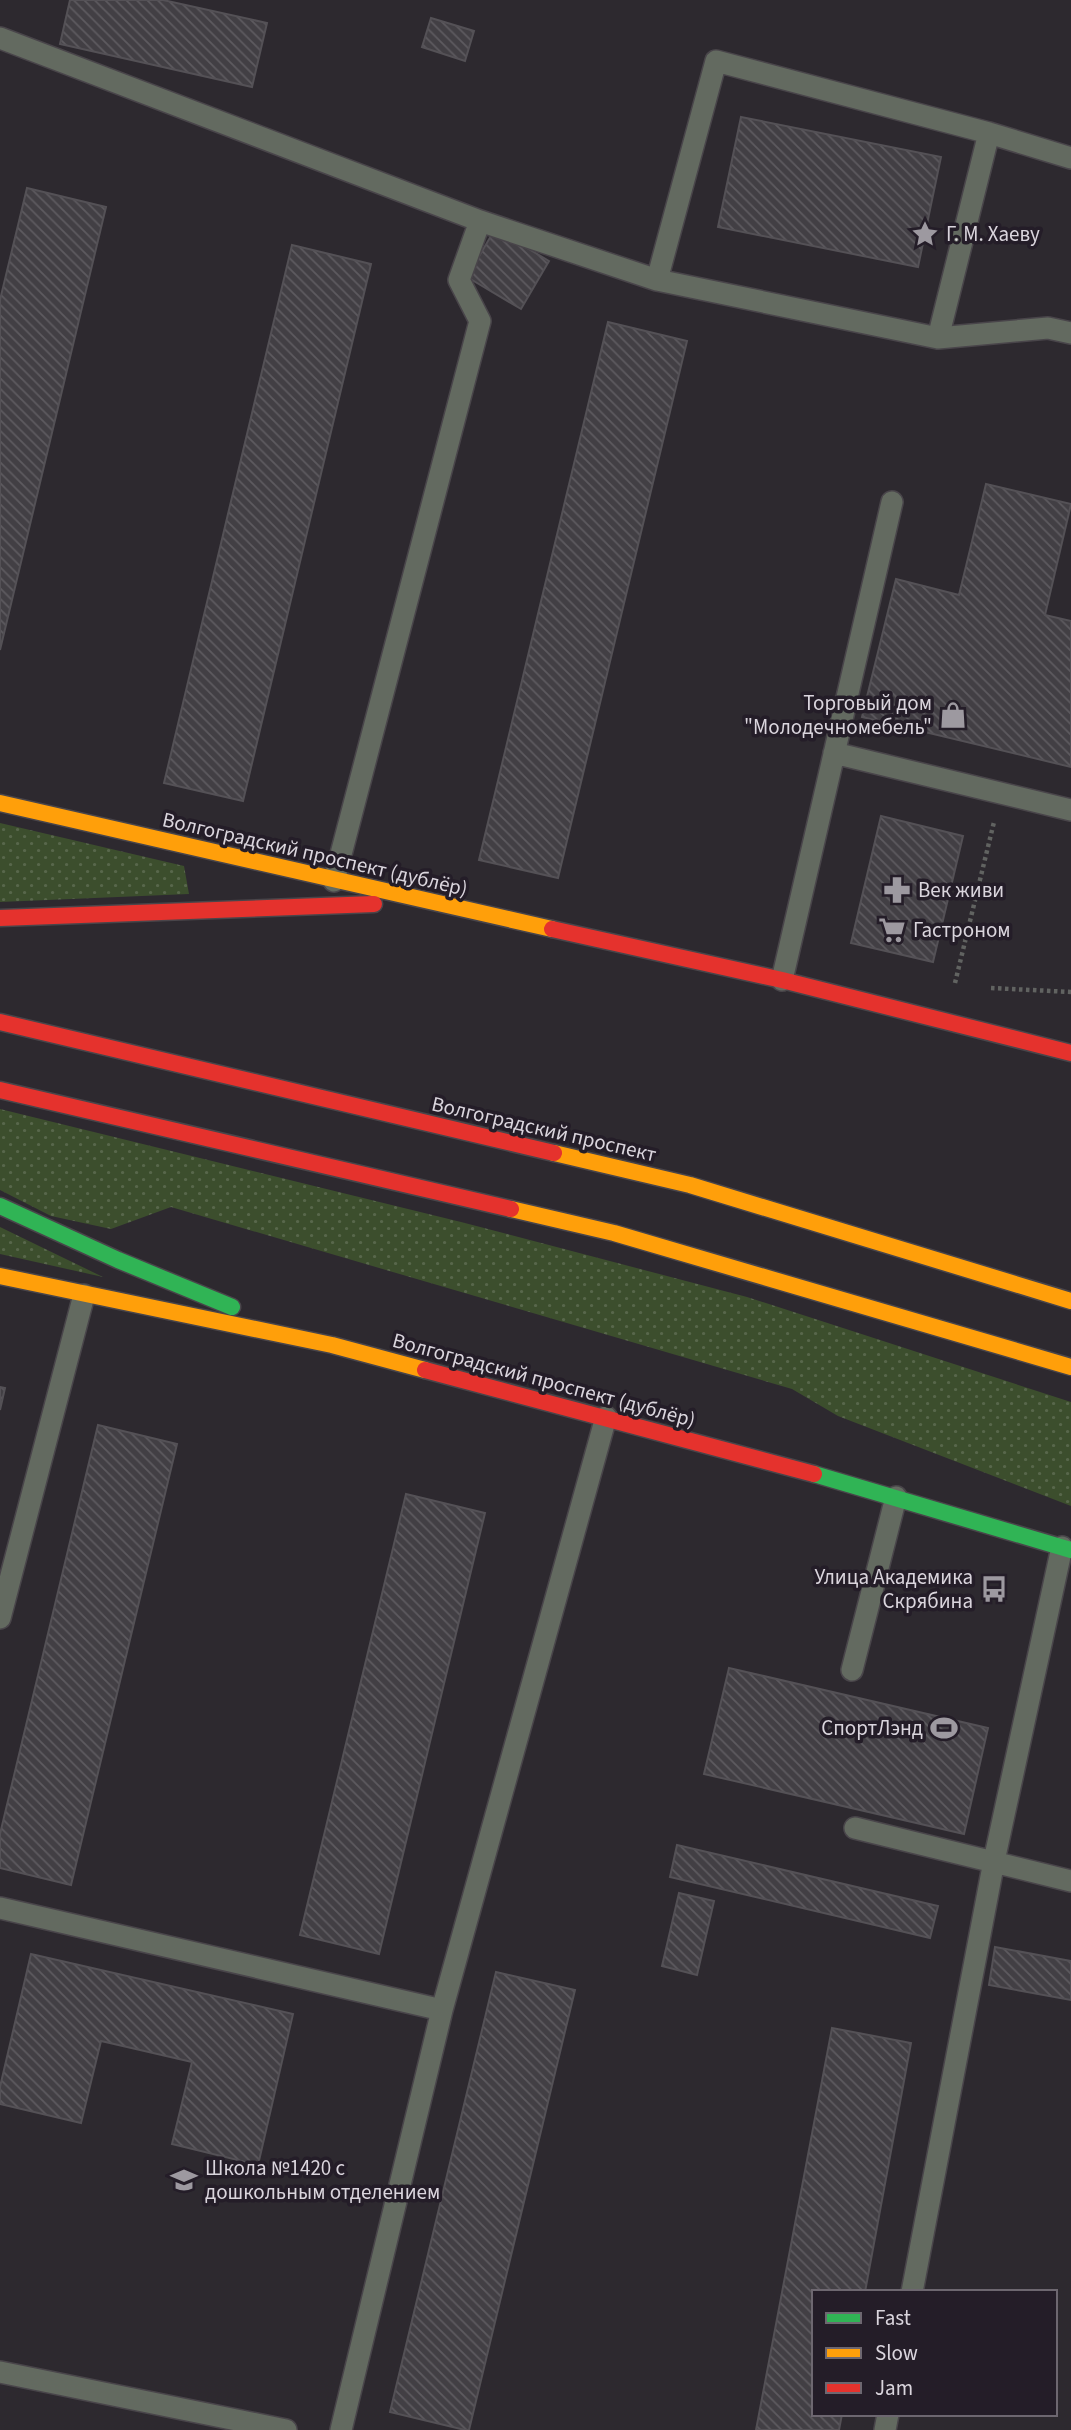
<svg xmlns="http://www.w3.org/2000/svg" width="1071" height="2430" font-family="'Source Sans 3',sans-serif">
	<defs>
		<pattern id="grass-dots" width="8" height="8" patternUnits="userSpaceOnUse" patternTransform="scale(1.75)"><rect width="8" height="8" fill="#3c4e2d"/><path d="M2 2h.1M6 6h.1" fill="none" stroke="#58674b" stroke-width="1.8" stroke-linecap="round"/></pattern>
		<pattern id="building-back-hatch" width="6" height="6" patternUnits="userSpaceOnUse" patternTransform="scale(1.75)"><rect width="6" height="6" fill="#423f44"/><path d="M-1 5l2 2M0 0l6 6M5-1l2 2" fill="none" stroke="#5d5a5f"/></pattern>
	</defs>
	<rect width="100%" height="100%" fill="#2d292f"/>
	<path fill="url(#grass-dots)" d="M0 823 184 866 189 894 0 902Z
		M0 1109 461 1222 747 1297 1071 1402V1506L838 1416 792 1389 171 1207 111 1229 51 1216 0 1190Z
		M0 1227 103 1277 0 1254Z"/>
	<path fill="url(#building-back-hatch)" stroke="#545156" stroke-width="2" d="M70 0H163L267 23 252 87 60 44Z
		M431 18 474 31 465 61 422 47Z
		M741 117 941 157 918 267 718 227Z
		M27 188 106 207 0 650V300Z
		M495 229 549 261 521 309 467 277Z
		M292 245 371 264 243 801 164 783Z
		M608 322 687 341 558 878 479 860Z
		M986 484 1071 504 1045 615 1071 621V767L862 717 896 579 959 595Z
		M881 816 963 836 933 962 851 943Z
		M0 1387 5 1388 0 1410Z
		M98 1425 177 1444 71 1885 0 1868V1834Z
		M406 1494 485 1513 379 1954 300 1935Z
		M729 1668 988 1728 964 1834 704 1774Z
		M677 1845 938 1906 930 1938 670 1877Z
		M679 1893 714 1901 697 1975 662 1966Z
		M995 1947 1071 1961V2000L989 1985Z
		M31 1954 293 2014 258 2165 172 2144 192 2062 101 2041 81 2123 0 2104V2087Z
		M496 1972 575 1990 469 2430H465L390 2412Z
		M832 2028 911 2043 865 2292H814V2414H842L839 2430H756Z"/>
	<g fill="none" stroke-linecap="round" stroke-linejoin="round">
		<defs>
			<path id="lane" d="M0 38 480 221 657 280 938 338 1048 328 1071 333
				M657 280 716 61 989 133 1071 158
				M938 338 989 133
				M834 753 1071 810
				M334 881 480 321 459 280 480 221
				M782 980 892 502
				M0 1618 84 1295
				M852 1670 896 1497
				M855 1828 1071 1881
				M0 1908 442 2010 606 1417
				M912 2292 994 1861 1062 1547
				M0 2372 286 2430
				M341 2430 442 2010
				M885 2430 888 2414"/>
			<path id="fast" d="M0 1206 118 1260 232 1307
				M814 1474 1071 1550"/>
			<path id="slow" d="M0 803 552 929
				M554 1153 690 1185 1071 1301
				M511 1209 614 1233 1071 1367
				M0 1276 332 1345 425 1370"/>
			<path id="jam" d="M0 918 374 904
				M552 929 782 980 1071 1053
				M0 1022 554 1153
				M0 1090 511 1209
				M425 1370 814 1474"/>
		</defs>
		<use href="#lane" stroke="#49454a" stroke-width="24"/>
		<use href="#fast" stroke="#49454a" stroke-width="19"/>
		<use href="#slow" stroke="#49454a" stroke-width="19"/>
		<use href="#jam" stroke="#49454a" stroke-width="19"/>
		<path stroke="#616361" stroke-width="4.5" stroke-dasharray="3.5 3.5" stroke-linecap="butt" d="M955 983 994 822
			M991 988 1071 992"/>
		<use href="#lane" stroke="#636a60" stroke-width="21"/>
		<use href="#fast" stroke="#30b455" stroke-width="16"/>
		<use href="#slow" stroke="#ff9f0a" stroke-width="16"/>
		<use href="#jam" stroke="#e5322d" stroke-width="16"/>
	</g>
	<defs>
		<symbol id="sight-bare" viewBox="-9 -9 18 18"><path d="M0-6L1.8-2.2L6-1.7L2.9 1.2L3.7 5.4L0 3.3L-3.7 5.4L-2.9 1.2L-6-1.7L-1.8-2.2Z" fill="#9d99a0" stroke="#241d28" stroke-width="2.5" paint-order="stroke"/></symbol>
		<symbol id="shop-bare" viewBox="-9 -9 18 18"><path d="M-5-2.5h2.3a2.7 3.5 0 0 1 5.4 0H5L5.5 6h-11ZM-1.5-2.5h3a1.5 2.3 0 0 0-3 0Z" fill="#9d99a0" stroke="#241d28" stroke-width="2.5" paint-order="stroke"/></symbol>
		<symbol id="pharmacy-bare" viewBox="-9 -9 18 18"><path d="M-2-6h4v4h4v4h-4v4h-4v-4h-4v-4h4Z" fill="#9d99a0" stroke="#241d28" stroke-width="2.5" paint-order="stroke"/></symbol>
		<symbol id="supermarket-bare" viewBox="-9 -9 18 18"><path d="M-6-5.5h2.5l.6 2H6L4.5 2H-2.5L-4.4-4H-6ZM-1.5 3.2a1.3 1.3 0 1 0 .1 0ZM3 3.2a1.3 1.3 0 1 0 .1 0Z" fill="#9d99a0" stroke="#241d28" stroke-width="2.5" paint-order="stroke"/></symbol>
		<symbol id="bus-bare" viewBox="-9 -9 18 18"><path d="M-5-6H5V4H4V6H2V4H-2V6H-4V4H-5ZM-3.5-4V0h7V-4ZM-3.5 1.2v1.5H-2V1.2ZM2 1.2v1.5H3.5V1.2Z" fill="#9d99a0" stroke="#241d28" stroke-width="2.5" paint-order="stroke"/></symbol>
		<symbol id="stadium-bare" viewBox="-9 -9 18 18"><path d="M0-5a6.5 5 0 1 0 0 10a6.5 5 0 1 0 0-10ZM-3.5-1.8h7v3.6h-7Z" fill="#9d99a0" stroke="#241d28" stroke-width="2.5" paint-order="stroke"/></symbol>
		<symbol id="school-bare" viewBox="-9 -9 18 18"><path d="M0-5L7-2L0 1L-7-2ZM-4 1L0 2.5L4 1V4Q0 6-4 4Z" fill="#9d99a0" stroke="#241d28" stroke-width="2.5" paint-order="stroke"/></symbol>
	</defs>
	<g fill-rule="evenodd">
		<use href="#sight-bare" x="906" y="215" width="38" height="38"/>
		<use href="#shop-bare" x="934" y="696" width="38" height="38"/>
		<use href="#pharmacy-bare" x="878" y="871" width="38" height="38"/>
		<use href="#supermarket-bare" x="873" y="911" width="38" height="38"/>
		<use href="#bus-bare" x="975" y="1570" width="38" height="38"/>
		<use href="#stadium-bare" x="925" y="1709" width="38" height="38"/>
		<use href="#school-bare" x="165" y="2161" width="38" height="38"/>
	</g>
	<g text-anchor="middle" stroke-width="7" stroke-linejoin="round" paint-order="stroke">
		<g font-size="21" fill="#dad5dd" stroke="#241d28" text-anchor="start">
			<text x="946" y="241">Г. М. Хаеву</text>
			<text x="932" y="710" text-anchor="end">Торговый дом<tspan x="932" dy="24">"Молодечномебель"</tspan></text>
			<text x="918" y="897">Век живи</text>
			<text x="913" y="937">Гастроном</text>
			<text x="973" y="1584" text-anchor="end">Улица Академика<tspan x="973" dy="24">Скрябина</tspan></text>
			<text x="923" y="1735" text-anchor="end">СпортЛэнд</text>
			<text x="205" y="2175">Школа №1420 с<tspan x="205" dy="24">дошкольным отделением</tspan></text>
		</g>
		<g font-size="21" fill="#dad5dd" stroke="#241d28">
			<text transform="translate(315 854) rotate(13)" y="7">Волгоградский проспект (дублёр)</text>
			<text transform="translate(544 1129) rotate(13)" y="7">Волгоградский проспект</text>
			<text transform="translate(544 1380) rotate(15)" y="7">Волгоградский проспект (дублёр)</text>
		</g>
	</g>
	<rect x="812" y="2290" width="245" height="126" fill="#241d28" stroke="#6d6770" stroke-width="2"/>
	<rect x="826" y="2313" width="35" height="10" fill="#30b455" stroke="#6d6770" stroke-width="2"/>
	<text x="875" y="2325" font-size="21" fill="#dad5dd">Fast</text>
	<rect x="826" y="2348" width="35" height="10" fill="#ff9f0a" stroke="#6d6770" stroke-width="2"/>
	<text x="875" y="2360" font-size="21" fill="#dad5dd">Slow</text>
	<rect x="826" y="2383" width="35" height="10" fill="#e5322d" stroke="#6d6770" stroke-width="2"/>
	<text x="875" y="2395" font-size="21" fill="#dad5dd">Jam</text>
</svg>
